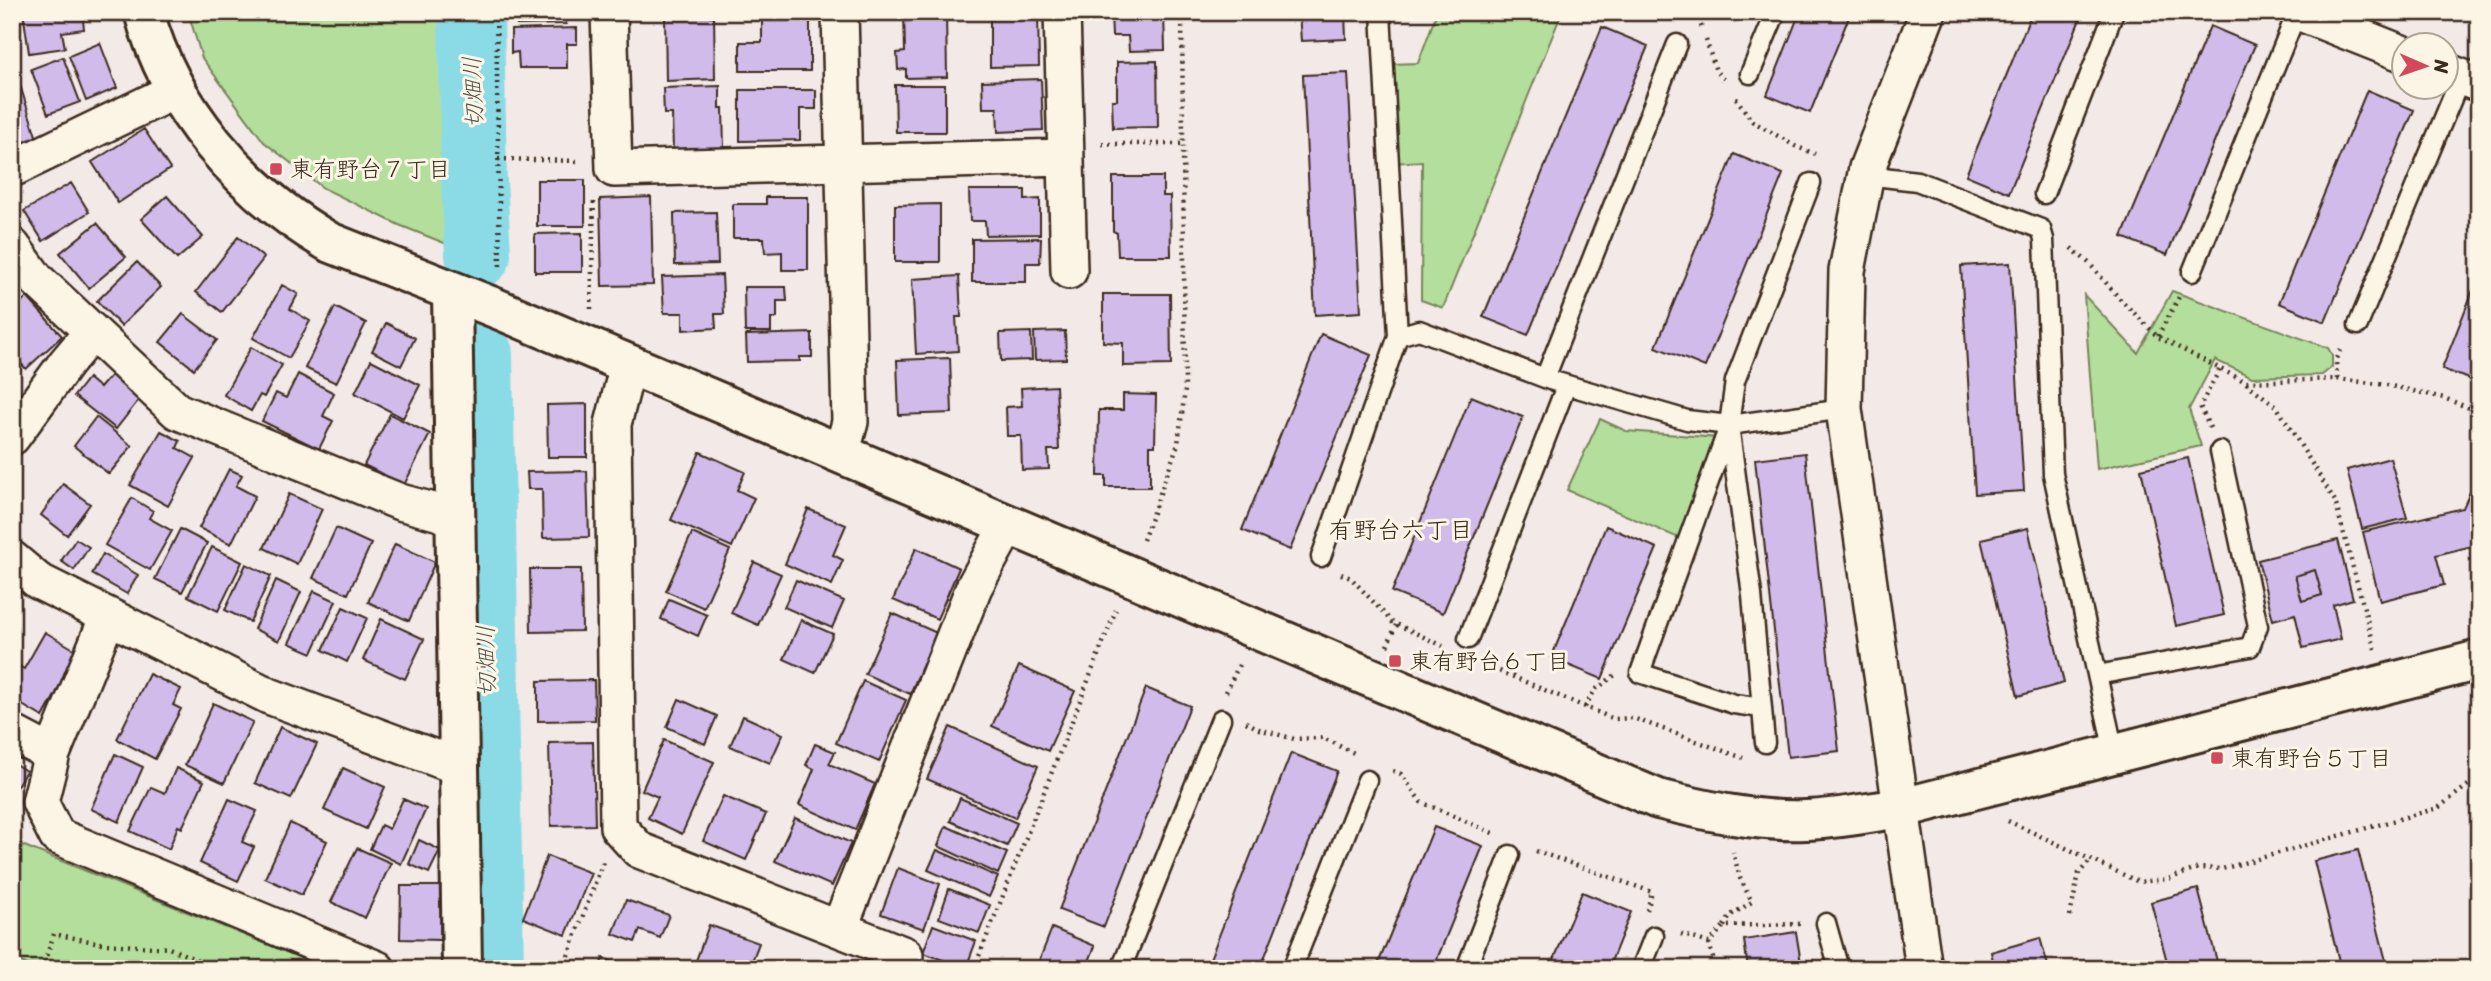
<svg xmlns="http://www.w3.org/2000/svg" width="2491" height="981" font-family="Sriracha,'Klee One',sans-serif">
	<rect width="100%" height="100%" fill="#f3e9e6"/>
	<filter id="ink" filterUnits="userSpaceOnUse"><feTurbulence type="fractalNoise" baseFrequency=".0143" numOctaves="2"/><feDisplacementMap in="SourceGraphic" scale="14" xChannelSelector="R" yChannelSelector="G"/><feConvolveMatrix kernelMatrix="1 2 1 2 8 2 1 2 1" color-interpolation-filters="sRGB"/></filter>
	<g filter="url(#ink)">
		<path fill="#b4de9b" stroke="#78845c" stroke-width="2" d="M188 12H464L467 252 399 225 323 188 264 142 202 58Z
			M1437 12H1562L1443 308 1421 300 1422 161 1393 163 1391 64 1418 63Z
			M2172 291 2328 348 2332 355V367L2322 375 2252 377 2215 360 2189 409 2201 446 2097 469 2084 295 2138 353Z
			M1600 419 1626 431 1719 438 1681 539 1567 490Z
			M12 841 328 969H36L12 958Z"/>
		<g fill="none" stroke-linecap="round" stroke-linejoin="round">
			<path stroke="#8bdbe7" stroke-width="66" d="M471 12 474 181 478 255
				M480 354 491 969"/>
		</g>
		<path fill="#d1bbeb" stroke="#3b2a1e" stroke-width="2" d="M23 12H82L84 29 62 32 65 48 29 53Z
			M517 12H566V24L517 25Z
			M946 12 947 77 906 78V69L898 70 897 53 905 52 904 13Z
			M1111 12H1164L1165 50 1129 51 1128 36H1112Z
			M1299 12H1345L1346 39 1301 41Z
			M1800 12H1851L1810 113 1767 95Z
			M2032 12H2083L2009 193 1966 175Z
			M1038 14 1039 66 990 67V15Z
			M714 16 715 79 666 81 665 17Z
			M762 20H810V71H740V42H762Z
			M2210 26 2255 45 2167 255 2122 237Z
			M1602 27 1648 46 1528 335 1483 317Z
			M577 28V44H567V68H519L518 52 511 53V30Z
			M100 43 117 88 86 101 69 56Z
			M63 57 80 102 48 114 31 69Z
			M1157 61 1158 127 1113 128 1112 100H1117V62Z
			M1348 73 1361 312 1315 315 1303 75Z
			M1041 79 1043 130 998 132 997 108H983L982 81Z
			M19 82 37 139 21 144 23 149 12 153V84Z
			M895 85H945V132H896Z
			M720 86V108H723L724 150 673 151 672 114H664L663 88Z
			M740 90H816V109H800V140L740 141Z
			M2367 90 2414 110 2325 322 2279 303Z
			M144 129 170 169 118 203 92 162Z
			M1734 154 1783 174 1705 367 1656 347Z
			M1113 177H1163V196H1170L1171 256H1118L1117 233 1113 231Z
			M537 180H585V226H537Z
			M71 183 89 212 43 241 24 211Z
			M969 190H1025V200L1040 199V234L986 235 985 221H970Z
			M167 196 203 237 177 259 141 219Z
			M651 197 653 285 602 286 600 199Z
			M766 197H808V270H782V252L765 253 764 238H733V204H766Z
			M940 204V262H895V205Z
			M716 212 718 264 675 265 674 213Z
			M97 223 126 257 89 288 60 253Z
			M582 233V272H535V234Z
			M238 237 264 258 222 312 196 292Z
			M1041 238 1040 263H1026V282H972V239Z
			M137 262 161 287 121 326 97 301Z
			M2010 263 2024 491 1975 494 1961 266Z
			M722 275 724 314H715L716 328 683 330V313H664L662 277Z
			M2479 275V383L2442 369Z
			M959 276 961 317H956L958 351 916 354 912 279Z
			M282 285 298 294 290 309 310 321 289 358 253 338Z
			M744 287H786L787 301H777V318H771V332H745Z
			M1103 294H1170L1171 365 1123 366V343L1103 342Z
			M27 297 62 336 26 369 12 354V310Z
			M335 307 366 323 336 383 305 368Z
			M183 314 217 340 194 369 160 342Z
			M386 323 415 338 401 366 372 351Z
			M1065 331 1066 359 1035 360 1034 332Z
			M1031 332 1032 360 1001 361 1000 333Z
			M812 333V357H800V361L747 362 746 335Z
			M1321 334 1371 355 1290 550 1242 530Z
			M251 347 282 365 264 397 260 395 251 411 224 395Z
			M950 358 952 413 899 415 897 360Z
			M371 360 420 385 403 418 355 393Z
			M112 374 141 397 116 429 74 396 88 378 100 388Z
			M298 374 334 393 323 416 333 421 319 449 262 421 276 393 286 398Z
			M1056 386 1059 450H1048L1049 469 1022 470 1021 436H1007L1006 407 1022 406 1021 388Z
			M1123 394 1156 395 1155 446H1150V487H1106V476H1098L1099 410H1123Z
			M1471 396 1523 417 1443 613 1392 592Z
			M587 404V457H548L547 405Z
			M390 414 430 434 404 485 364 465Z
			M96 417 132 446 109 474 74 446Z
			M161 431 180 441 177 448 195 458 168 506 130 485Z
			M700 452 745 472 737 490 754 498 732 547 671 520Z
			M1805 453 1839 751 1788 757 1755 459Z
			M2188 458 2224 615 2176 626 2141 469Z
			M2390 458 2407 518 2362 529 2347 470Z
			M229 469 242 475 236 486 255 496 231 544 199 528Z
			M587 471 589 537 543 538 542 489H528L527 472Z
			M2479 472V549L2472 546 2436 555 2444 585 2380 601 2363 532 2463 508Z
			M63 484 90 504 67 535 41 515Z
			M289 494 322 509 297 564 264 548Z
			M132 498 153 511 149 518 172 531 150 570 105 545Z
			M808 509 846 525 833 555 843 560 832 585 785 564Z
			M1606 526 1657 548 1602 679 1551 658Z
			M336 528 371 544 348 594 313 578Z
			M2028 528 2064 683 2018 696 1981 539Z
			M180 529 207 543 182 592 155 579Z
			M692 533 730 550 704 608 666 591Z
			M76 539 89 547 74 570 61 561Z
			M2338 540 2353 599 2333 605 2341 639 2303 648 2295 614 2273 620 2258 560Z
			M395 544 435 562 409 621 368 602Z
			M212 547 242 562 218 611 188 596Z
			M916 548 959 568 937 619 893 600Z
			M103 554 138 575 127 594 92 574Z
			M754 562 781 574 758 625 731 613Z
			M246 564 271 576 250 622 225 610Z
			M530 569H581L582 631 531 632Z
			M2315 570 2322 595 2302 601 2295 576Z
			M276 580 301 592 279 641 254 629Z
			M796 580 844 601 832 628 784 607Z
			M314 591 336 601 312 653 289 643Z
			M669 599 707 615 698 636 661 619Z
			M343 607 367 618 347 662 323 650Z
			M892 613 937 633 910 694 865 674Z
			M381 619 424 639 405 679 363 660Z
			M801 620 833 634 815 673 784 659Z
			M45 632 79 652 43 717 12 699V662L24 669Z
			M1019 666 1075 691 1048 751 992 726Z
			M149 674 181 689 173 705 181 709 155 759 117 739Z
			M594 680 595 720 538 721V681Z
			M863 681 906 700 879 762 836 743Z
			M1146 688 1190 706 1104 927 1059 910Z
			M679 699 717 716 705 744 667 727Z
			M213 703 253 722 224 783 185 765Z
			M743 716 783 734 770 763 730 746Z
			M280 727 317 744 291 799 255 783Z
			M950 727 1038 766 1015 818 927 779Z
			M664 740 714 762 682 834 648 818 658 797 642 790Z
			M593 742 595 825 551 826 549 743Z
			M815 744 835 752 829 764 875 784 855 830 799 805 814 769 806 765Z
			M1291 753 1337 771 1260 969H1206Z
			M115 754 143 767 119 822 91 809Z
			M12 762 26 771 12 794Z
			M176 768 204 781 182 828 178 826 169 849 130 831 151 787 165 793Z
			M343 768 385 787 366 829 324 810Z
			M723 796 766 814 746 860 703 841Z
			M960 798 1017 823 1007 846 950 821Z
			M229 799 257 811 242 842 254 847 238 881 200 863Z
			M403 799 426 809 401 864 370 849 381 825 389 829Z
			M795 818 851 843 832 886 775 861Z
			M290 823 327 841 302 895 265 878Z
			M946 826 1007 853 998 874 938 846Z
			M1434 827 1483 846 1433 969H1376Z
			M419 840 440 850 429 873 409 864Z
			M357 848 391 863 365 918 331 902Z
			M937 850 998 877 989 897 928 870Z
			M2358 850 2388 969H2341L2314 861Z
			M547 856 591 873 566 935 523 918Z
			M898 868 940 884 924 929 881 914Z
			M401 886H441L440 940 400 939Z
			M949 889 990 905 979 933 939 918Z
			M2198 889 2219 969H2169L2151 902Z
			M1582 892 1631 912 1608 969H1550Z
			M626 900 669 915 660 938 640 930 635 942 613 934Z
			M709 925 759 943 749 969H693Z
			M933 925 976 941 966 968 923 953Z
			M1052 928 1095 946 1086 969H1036Z
			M1796 932 1802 969H1748L1744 940Z
			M2040 938 2049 969H1995L1991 952Z
			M603 958 632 969H599Z
			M800 962 818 969H798Z"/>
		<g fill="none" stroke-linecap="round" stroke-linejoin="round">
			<defs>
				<path id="service" d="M1750 74 1776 12
					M1866 175 1917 181 2041 229 2044 239 2053 474 2114 752
					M2044 194 2114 12
					M2192 272 2297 12
					M2358 325 2461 77
					M1398 336 1419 330 1550 380 1687 420 1729 425 1844 409
					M1545 378 1677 44
					M1728 429 1640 673 1734 704 1762 708
					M1321 557 1398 336 1381 12
					M1468 639 1566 386
					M2097 675 2250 647 2258 626 2220 451
					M1765 743 1752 595 1729 425 1735 381 1811 183
					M1826 923 1839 969
					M1121 969 1221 719
					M1292 969 1367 780
					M1466 969 1510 855
					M1641 969 1654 936"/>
				<path id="minor" d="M609 12 614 169 1066 157
					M840 12 850 422 841 455
					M1062 12 1069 271
					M2298 12 2404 54
					M2446 71 2479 84
					M12 169 176 90
					M12 246 36 279 177 411 400 502 455 517
					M628 365 613 424 618 827 639 850 905 955
					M12 437 66 363 92 332
					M12 559 38 581 269 696 459 767
					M108 616 52 754 40 802 57 836 377 969
					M12 733 52 754
					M839 929 974 587 1008 525
					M1924 969 1844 409 1847 271 1867 168 1928 12"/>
				<path id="tertiary" d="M144 12C170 109 243 192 329 242L498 309 1658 799C1707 811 1756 822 1806 820 1838 819 1871 812 1902 808L2479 660
					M452 291 462 969"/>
			</defs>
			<use href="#service" stroke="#3b2a1e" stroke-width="23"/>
			<use href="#minor" stroke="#3b2a1e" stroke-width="40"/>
			<use href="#tertiary" stroke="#3b2a1e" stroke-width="44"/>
			<path stroke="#3b2a1e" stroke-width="4.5" stroke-dasharray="2 5" stroke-linecap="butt" d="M496 12 500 271
				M1696 12 1703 31
				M1706 40 1716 71 1723 79
				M1736 98 1752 121 1795 146 1815 154
				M1102 144H1183
				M498 159 577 161
				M2071 248 2089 263 2120 299 2158 337 2246 382 2337 379 2387 385 2444 398 2479 412
				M591 309 594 198
				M2158 336 2180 295
				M2337 379 2336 361 2342 347
				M2246 383 2277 407 2335 501 2375 649
				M2210 428 2200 406 2220 369
				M1143 540 1178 444 1185 390 1182 12
				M1341 574 1351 578 1392 622 1443 646
				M1387 646 1396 625
				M1480 663 1614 719 1633 718 1743 758
				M1226 692 1239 665
				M1585 707 1595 690 1615 675
				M1246 722 1259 729 1294 739 1323 738 1356 754
				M1393 771 1401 774 1421 802 1495 834
				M2008 821 2139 882 2168 879 2199 868 2222 869 2438 808 2471 783 2479 780
				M1536 851 1652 892 1647 910
				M2070 916 2079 873 2091 860
				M1724 926 1731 915 1752 902 1740 878 1733 852
				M1681 934 1709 943 1724 926 1800 924
				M1709 943 1716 969
				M42 969 54 934 105 944 169 948 219 969
				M563 969 603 862
				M974 969 1116 610"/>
			<use href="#service" stroke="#fcf5e5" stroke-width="18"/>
			<use href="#minor" stroke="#fcf5e5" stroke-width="35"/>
			<use href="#tertiary" stroke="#fcf5e5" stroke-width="38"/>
		</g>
	</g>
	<g fill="#d1495b" stroke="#fcf5e5" stroke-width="2.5">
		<rect x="269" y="162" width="14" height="14" rx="3.5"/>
		<rect x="1388" y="654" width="14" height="14" rx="3.5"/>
		<rect x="2210" y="751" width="14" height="14" rx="3.5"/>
	</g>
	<g text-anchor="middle" stroke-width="6" stroke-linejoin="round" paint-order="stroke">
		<g font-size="23" fill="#3b2a1e" stroke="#fcf5e5" text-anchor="start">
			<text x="290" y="177">東有野台７丁目</text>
			<text x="1409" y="669">東有野台６丁目</text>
			<text x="2231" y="766">東有野台５丁目</text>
		</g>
		<g font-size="24" font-style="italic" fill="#4f5650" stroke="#fcf5e5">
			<text transform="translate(473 92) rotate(-92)" y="8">切畑川</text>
			<text transform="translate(486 661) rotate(-91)" y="8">切畑川</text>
		</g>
		<g font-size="24" fill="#3b2a1e" stroke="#fcf5e5">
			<text x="1401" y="538">有野台六丁目</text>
		</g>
	</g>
	<rect width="2491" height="981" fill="none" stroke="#fcf5e5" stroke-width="42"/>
	<rect x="21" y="21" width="2449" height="939" fill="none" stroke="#3b2a1e" stroke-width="2.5" filter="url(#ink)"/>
	<g transform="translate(2425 66) rotate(92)"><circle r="33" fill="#fcf5e5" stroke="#afa495" stroke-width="2"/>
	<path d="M0-5L12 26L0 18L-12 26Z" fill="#d1495b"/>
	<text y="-10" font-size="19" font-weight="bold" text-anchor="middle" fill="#3b2a1e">N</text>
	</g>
</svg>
